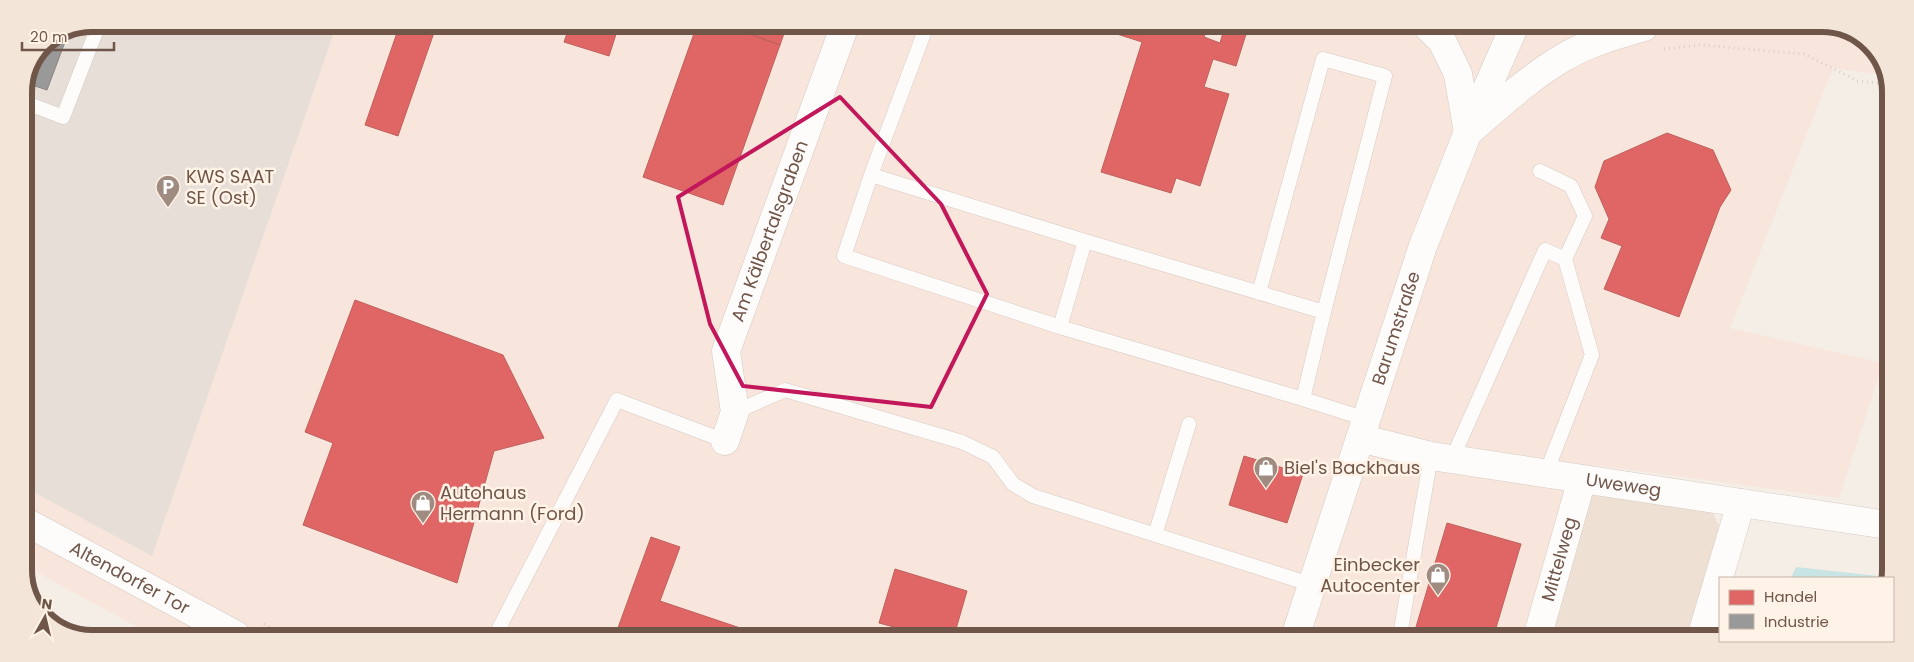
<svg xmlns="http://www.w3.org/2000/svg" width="1914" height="662" font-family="Poppins,sans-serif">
	<rect width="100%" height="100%" fill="#f5eee6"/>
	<path fill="#eee0d3" d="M1587 488 1709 504 1720 529 1690 638H1542Z"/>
	<path fill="#f8e5dc" d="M337 24 1844 27 1876 50 1885 75 1833 68 1730 328 1883 363 1839 498 1594 465 1542 638 152 635 24 565V487L152 556Z"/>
	<path fill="#e6ded7" d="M92 24H337L152 556 24 487V88L44 44Z"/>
	<path fill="#c9e4e4" d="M1796 567 1887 577V578H1791Z"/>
	<path fill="#e06666" stroke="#be615d" d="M400 24H437L398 136 365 125Z
		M570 25H619L609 56 564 42Z
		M697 25H724L780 45 723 205 643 177Z
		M730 25H787L780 45 730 27Z
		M1095 26H1208L1204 37 1220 43 1225 26 1247 31 1236 66 1213 59 1204 87 1229 94 1200 186 1176 178 1171 193 1101 172 1142 42 1095 27Z
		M1667 133 1713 150 1731 190 1720 207 1679 317 1604 289 1622 246 1601 238 1609 219 1595 187 1604 161Z
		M355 300 503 355 544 438 494 451 457 583 303 525 333 443 305 432Z
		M1244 456 1303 474 1287 523 1229 505Z
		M1447 523 1521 544 1493 638 1413 637Z
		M651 537 680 547 660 601 764 636H615Z
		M895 569 967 591 954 636H927L879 623Z"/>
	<path fill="#999" stroke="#8d8581" d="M68 34 47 90 26 83 44 44Z"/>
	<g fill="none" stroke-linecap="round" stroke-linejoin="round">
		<defs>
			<path id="lane" d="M927 25 871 175 1085 241 1324 312 1303 399 1366 419
				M24 102 63 117 99 24
				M1540 171 1571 186 1585 216 1565 259
				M871 175 844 256 1060 327 1303 399
				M1259 293 1323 59 1385 76 1324 312
				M1060 327 1085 241
				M735 412 785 390 962 442 993 457 1013 484 1033 496 1313 585
				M1452 459 1545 250 1565 259 1592 355 1546 473
				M1155 535 1189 424
				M1400 635 1431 456
				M495 636 617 400 725 441"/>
			<g id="street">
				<path id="s1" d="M1360 438 1431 456 1887 525"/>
				<path id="s2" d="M725 441 735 412 726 351 845 25"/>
				<path id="s3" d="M1537 638 1582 479"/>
				<path d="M1701 638 1741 503"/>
			</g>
			<g id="secondary">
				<path d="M1427 26 1442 41 1458 74 1468 132"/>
				<path d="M1473 128C1501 104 1529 78 1561 59 1587 43 1616 35 1644 27"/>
				<path id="s4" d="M24 521 236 635"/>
				<path id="s5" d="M1295 637 1423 246 1468 132 1514 27"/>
			</g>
		</defs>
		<use href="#lane" stroke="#d6cbc4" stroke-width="15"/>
		<use href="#street" stroke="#d6cbc4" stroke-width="29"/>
		<use href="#secondary" stroke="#d5cbc3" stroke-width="29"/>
		<path stroke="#d8cfcc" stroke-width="3" stroke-dasharray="1 4" stroke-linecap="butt" d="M1664 49 1700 45 1804 54 1858 81 1889 84
			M264 624 286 635"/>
		<use href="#lane" stroke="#fefcfb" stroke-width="14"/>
		<use href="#street" stroke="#fefcfb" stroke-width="28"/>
		<use href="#secondary" stroke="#fefcfb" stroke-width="28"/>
	</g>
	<path fill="none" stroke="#c2185b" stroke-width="4" stroke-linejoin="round" d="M840 97 941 204 987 294 931 407 743 386 710 324 678 197Z"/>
	<defs>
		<symbol id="parking-pin" viewBox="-11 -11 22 30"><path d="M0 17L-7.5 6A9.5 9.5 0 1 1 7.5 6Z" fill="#9f8b80" stroke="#fef3e6"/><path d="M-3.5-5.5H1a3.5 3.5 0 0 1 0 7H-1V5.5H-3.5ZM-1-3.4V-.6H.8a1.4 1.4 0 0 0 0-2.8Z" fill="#fff"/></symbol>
		<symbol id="shop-pin" viewBox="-11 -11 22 30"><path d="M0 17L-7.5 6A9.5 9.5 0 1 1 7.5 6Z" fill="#9f8b80" stroke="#fef3e6"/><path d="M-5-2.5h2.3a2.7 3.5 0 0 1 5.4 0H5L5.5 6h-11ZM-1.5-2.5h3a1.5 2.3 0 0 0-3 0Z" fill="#fff"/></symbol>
	</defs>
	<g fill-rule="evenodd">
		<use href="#parking-pin" x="154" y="173" width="28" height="38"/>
		<use href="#shop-pin" x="1252" y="454" width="28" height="38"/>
		<use href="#shop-pin" x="409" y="489" width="28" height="38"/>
		<use href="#shop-pin" x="1424" y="561" width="28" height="38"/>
	</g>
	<g text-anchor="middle" stroke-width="5" stroke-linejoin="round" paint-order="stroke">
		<g font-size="18" fill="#705549" stroke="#fef3e6" text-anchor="start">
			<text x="186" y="183">KWS SAAT<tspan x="186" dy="21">SE (Ost)</tspan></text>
			<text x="1284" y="474">Biel's Backhaus</text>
			<text x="440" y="499">Autohaus<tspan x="440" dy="21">Hermann (Ford)</tspan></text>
			<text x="1420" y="571" text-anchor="end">Einbecker<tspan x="1420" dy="21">Autocenter</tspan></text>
		</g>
		<g font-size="18" fill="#705549" stroke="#fef3e6">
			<text dy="6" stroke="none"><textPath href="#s2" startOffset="220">Am Kälbertalsgraben</textPath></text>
			<text dy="6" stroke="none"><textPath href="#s5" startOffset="325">Barumstraße</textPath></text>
			<text dy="6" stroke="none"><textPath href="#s1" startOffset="268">Uweweg</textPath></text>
			<text dy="6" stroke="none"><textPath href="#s3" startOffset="82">Mittelweg</textPath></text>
			<text dy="6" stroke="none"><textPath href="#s4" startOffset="120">Altendorfer Tor</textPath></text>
		</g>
	</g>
	<path d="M0 0H1914V662H0ZM92 32H1822A60 60 0 0 1 1882 92V570A60 60 0 0 1 1822 630H92A60 60 0 0 1 32 570V92A60 60 0 0 1 92 32Z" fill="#f3e6d9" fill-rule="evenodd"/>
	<path fill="none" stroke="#705549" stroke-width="6" d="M92 32H1822A60 60 0 0 1 1882 92V570A60 60 0 0 1 1822 630H92A60 60 0 0 1 32 570V92A60 60 0 0 1 92 32Z"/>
	<rect x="1719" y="577" width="175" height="65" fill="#fef3e6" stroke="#c5b4a7"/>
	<rect x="1729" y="590" width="25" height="15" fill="#e06666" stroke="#c5b4a7"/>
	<text x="1764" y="602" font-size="15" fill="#705549">Handel</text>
	<rect x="1729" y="614" width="25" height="15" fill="#999999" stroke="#c5b4a7"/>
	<text x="1764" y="627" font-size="15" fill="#705549">Industrie</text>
	<g transform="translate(45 617) rotate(8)" stroke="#fef3e6" stroke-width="4" paint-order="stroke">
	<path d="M0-4L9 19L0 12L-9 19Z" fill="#705549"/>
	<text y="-8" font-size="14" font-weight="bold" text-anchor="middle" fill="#705549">N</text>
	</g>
	<path d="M22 42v8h92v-8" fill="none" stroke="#705549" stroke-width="2.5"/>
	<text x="30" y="42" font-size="15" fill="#705549" stroke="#fef3e6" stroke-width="4" paint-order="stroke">20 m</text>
</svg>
